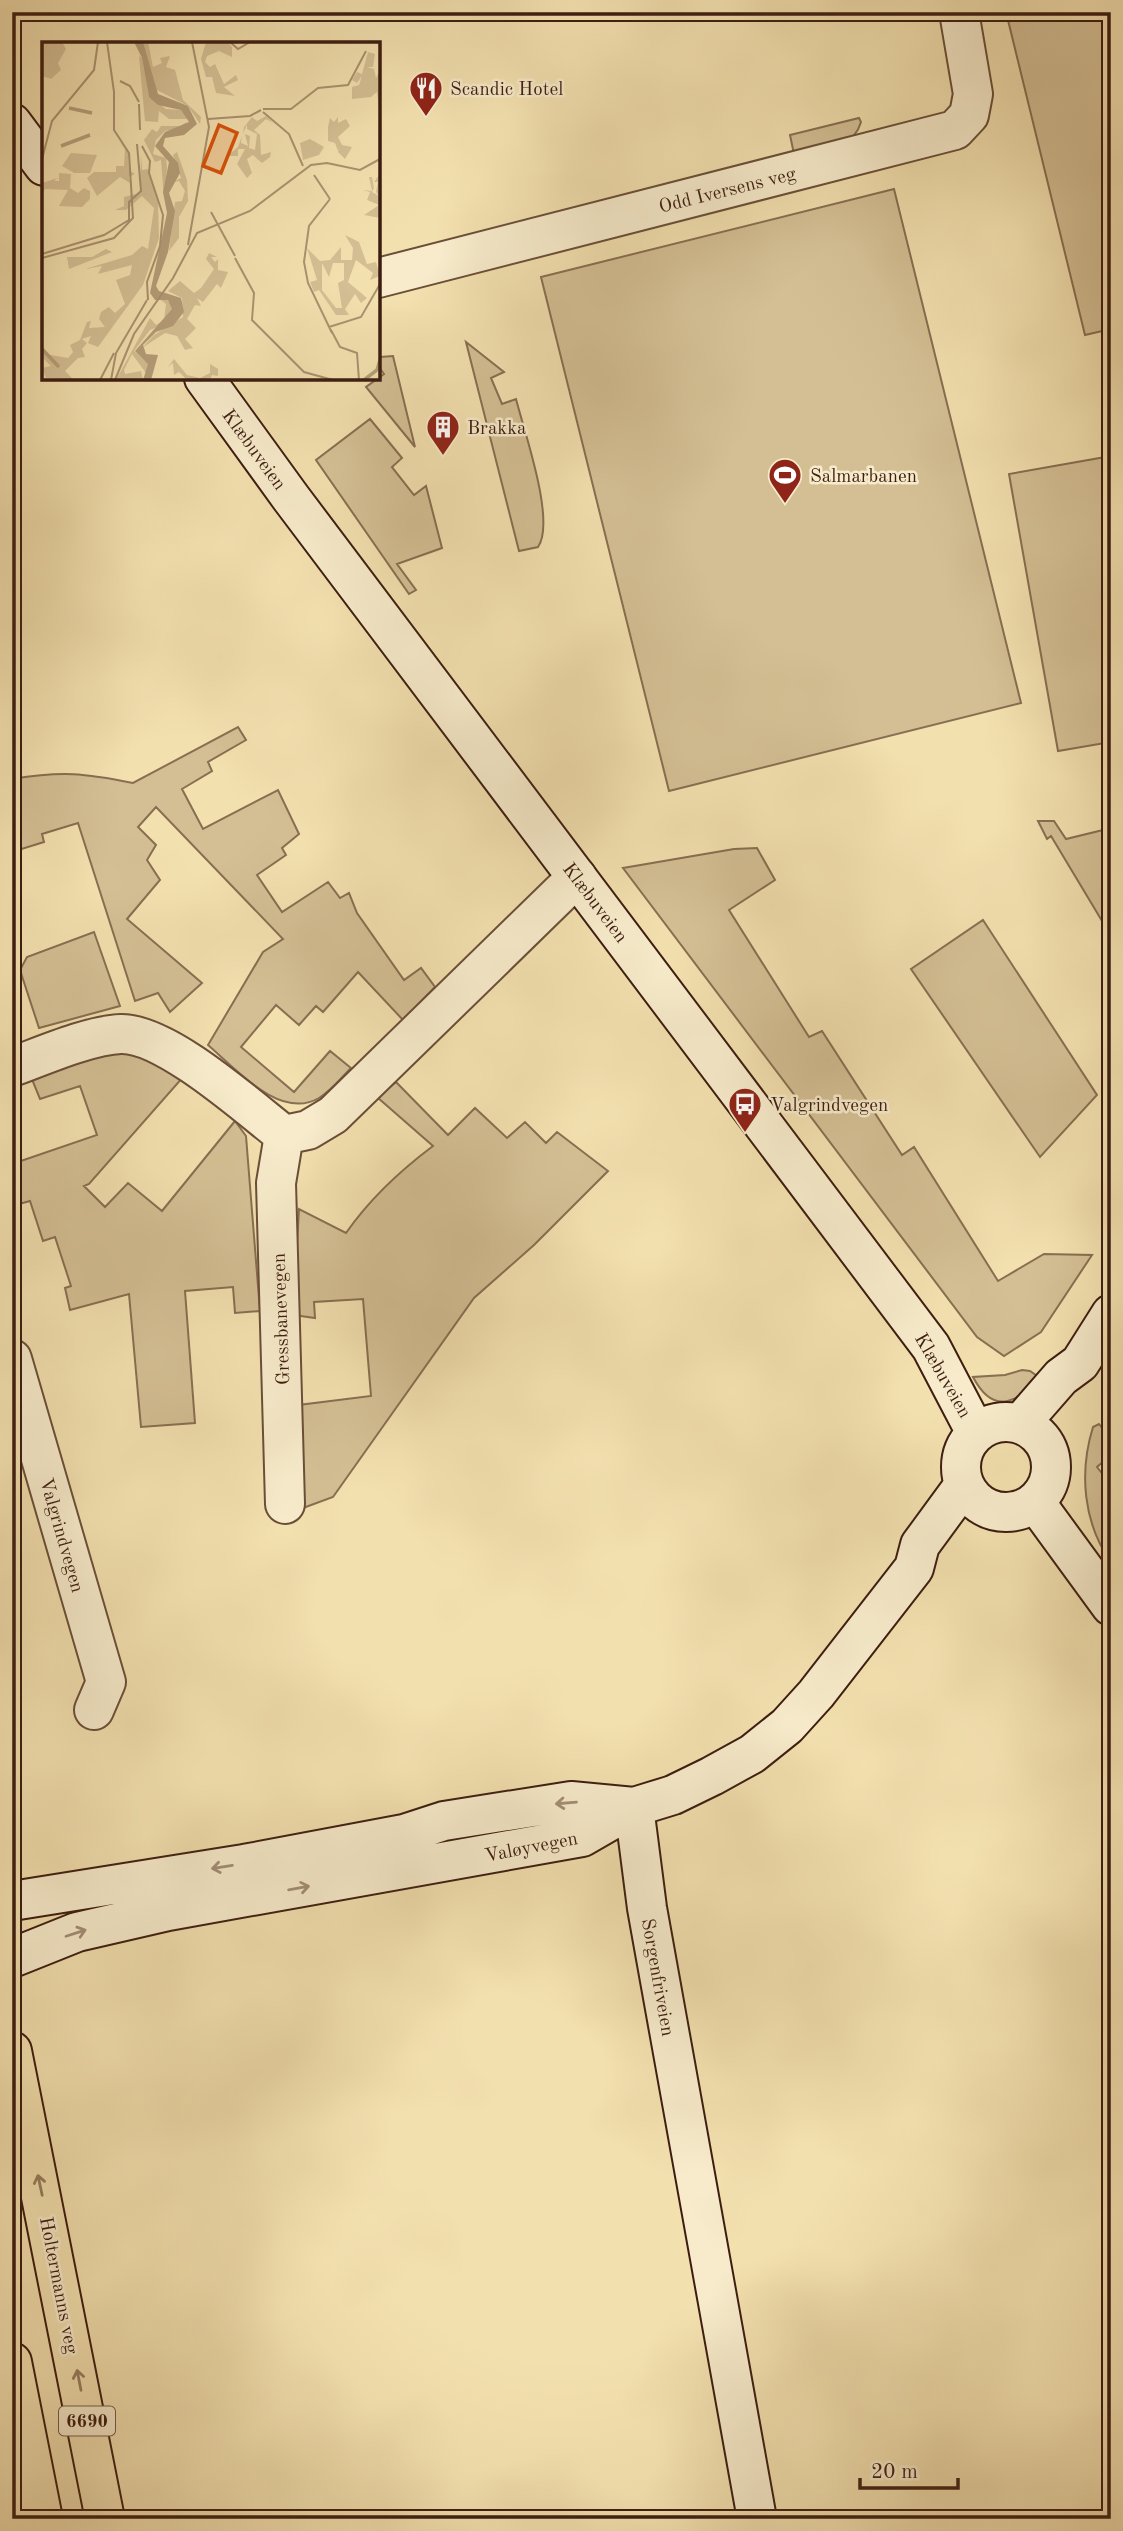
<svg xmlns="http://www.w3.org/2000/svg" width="1123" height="2531" font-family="'Old Standard TT',serif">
	<rect width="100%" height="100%" fill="#f3e0af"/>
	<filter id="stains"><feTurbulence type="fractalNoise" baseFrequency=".00286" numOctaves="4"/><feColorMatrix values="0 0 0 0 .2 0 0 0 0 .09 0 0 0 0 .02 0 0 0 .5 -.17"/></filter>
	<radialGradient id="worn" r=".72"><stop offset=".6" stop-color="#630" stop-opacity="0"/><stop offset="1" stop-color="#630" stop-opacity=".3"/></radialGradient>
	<path fill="#d4bf94" stroke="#886e52" stroke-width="2" d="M1006 12H1111V329L1085 335Z
		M859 118 861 122C853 150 821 152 795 159L790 135Z
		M894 189 1021 703 669 791 541 277Z
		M466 342 504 372 491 378 502 404 516 399C524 431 556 521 538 547L519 551Z
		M378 351 380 357 393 356 415 447 366 387 384 374 378 366Z
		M370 419 402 458 392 467 414 495 426 486 442 548 397 564 416 590 409 594 316 460Z
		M1111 456V742L1058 751 1009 474Z
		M238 727 246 740 208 762 212 771 182 789 203 829 278 790 299 834 282 848 286 855 257 875 282 912 328 882 340 898 349 893 357 913 404 980 421 968 435 987 403 1020 358 972 323 1012 316 1006 299 1025 276 1005 241 1047 294 1092 330 1051 351 1068C341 1078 331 1091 319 1098 280 1121 235 1068 208 1045L263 952 283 939 156 807 138 827 156 845 147 860 160 880 127 919 202 983 170 1012 158 993 135 1001 78 823 42 834 44 842 12 852V779C62 771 84 773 133 783Z
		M1038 821H1054L1066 839 1111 828V936L1051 836 1047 839Z
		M757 848 775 880 729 910 809 1037 822 1031 902 1155 914 1147 998 1281 1044 1254 1092 1255 1041 1332 1004 1356 977 1337 623 868 734 849Z
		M983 920 1097 1095 1040 1157 911 969Z
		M94 932 120 1006 39 1028 20 970 27 957Z
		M115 1052 147 1053 184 1076 89 1184 84 1186 105 1207 128 1183 162 1211 235 1121 246 1136 260 1311 235 1313 233 1287 185 1291 195 1423 141 1427 129 1294 70 1310 65 1288 71 1286 55 1237 43 1241 30 1201 12 1206V1164L97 1135 80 1086 40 1099 31 1077Z
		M396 1082 448 1135 475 1108 507 1138 525 1122 546 1143 557 1132 608 1171 534 1245 474 1298 333 1497 303 1508 299 1405 371 1396 363 1299 314 1302 315 1318 293 1315 299 1209 346 1233C369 1200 401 1170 433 1146L377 1097Z
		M1022 1370 1030 1371 1043 1380C1015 1401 994 1417 973 1377L1005 1375Z
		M1099 1424 1111 1439V1455L1097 1467 1111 1485V1562C1083 1523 1079 1472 1093 1427Z"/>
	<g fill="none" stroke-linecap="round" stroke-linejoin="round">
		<defs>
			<path id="street" d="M378 278 955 130 969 115 973 94 959 12
				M12 1067C42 1056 90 1035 121 1034 166 1033 248 1107 284 1135L308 1130 333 1115 577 877
				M284 1135 276 1183 285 1504
				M12 1359 106 1682 94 1710"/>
			<path id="secondary" d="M12 123 44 166
				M204 378 291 498 931 1347 976 1433
				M961 1467a45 45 0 1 1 90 0a45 45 0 1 1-90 0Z
				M1020 1424 1061 1377 1080 1363 1111 1314
				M1035 1502 1111 1606
				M634 1807 647 1908 757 2519
				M12 1901 244 1864 404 1834 444 1821 571 1801 634 1807
				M12 1958 77 1932 168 1911 582 1837 634 1807 673 1795 712 1776 752 1754 787 1726 816 1694 914 1568 920 1545 964 1485"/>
			<path id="primary" d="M12 2051 105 2519
				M12 2362 43 2519"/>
		</defs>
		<use href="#street" stroke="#6a4e38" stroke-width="42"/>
		<use href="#secondary" stroke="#3d1d11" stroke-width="42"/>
		<use href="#primary" stroke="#3d1d11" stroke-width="42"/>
		<use href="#street" stroke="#f7ebcb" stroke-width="38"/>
		<use href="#secondary" stroke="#f7ebcb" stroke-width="38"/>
		<use href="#primary" stroke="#f3e0af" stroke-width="38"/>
	</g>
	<defs><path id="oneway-shaft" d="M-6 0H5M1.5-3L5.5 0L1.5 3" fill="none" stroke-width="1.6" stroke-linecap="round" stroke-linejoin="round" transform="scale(1.75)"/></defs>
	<g stroke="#a38e77">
		<use href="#oneway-shaft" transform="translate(566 1803) rotate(175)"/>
		<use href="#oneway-shaft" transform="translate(222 1867) rotate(171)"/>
		<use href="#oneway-shaft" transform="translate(299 1888) rotate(-10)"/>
		<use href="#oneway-shaft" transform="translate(76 1933) rotate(-18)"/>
	</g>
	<g stroke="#987e60">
		<use href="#oneway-shaft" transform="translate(40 2185) rotate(-102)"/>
		<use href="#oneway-shaft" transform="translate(79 2380) rotate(-101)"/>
	</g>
	<defs>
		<symbol id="restaurant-pin" viewBox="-11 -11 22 30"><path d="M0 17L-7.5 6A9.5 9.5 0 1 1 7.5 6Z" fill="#8f2418" stroke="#f7ebcb"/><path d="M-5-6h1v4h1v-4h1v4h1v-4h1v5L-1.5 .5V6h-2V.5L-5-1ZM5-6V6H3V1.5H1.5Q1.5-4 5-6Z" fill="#fff"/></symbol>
		<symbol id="building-pin" viewBox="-11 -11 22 30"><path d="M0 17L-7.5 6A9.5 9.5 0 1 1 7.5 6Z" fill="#8f2418" stroke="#f7ebcb"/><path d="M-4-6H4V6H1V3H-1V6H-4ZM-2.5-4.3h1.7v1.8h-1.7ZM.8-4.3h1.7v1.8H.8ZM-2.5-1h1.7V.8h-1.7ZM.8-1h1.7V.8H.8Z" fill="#fff"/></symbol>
		<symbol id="stadium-pin" viewBox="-11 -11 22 30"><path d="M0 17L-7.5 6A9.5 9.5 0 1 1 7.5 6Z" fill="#8f2418" stroke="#f7ebcb"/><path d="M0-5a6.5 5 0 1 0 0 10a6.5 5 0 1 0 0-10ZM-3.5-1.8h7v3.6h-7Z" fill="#fff"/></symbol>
		<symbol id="bus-pin" viewBox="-11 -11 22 30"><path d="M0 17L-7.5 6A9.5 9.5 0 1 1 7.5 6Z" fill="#8f2418" stroke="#f7ebcb"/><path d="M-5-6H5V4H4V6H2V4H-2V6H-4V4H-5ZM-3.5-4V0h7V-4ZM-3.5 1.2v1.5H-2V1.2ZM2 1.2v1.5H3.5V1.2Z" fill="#fff"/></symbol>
	</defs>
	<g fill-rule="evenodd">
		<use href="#restaurant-pin" x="407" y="69" width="38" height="52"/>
		<use href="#building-pin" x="424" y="408" width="38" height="52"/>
		<use href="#stadium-pin" x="766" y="456" width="38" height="52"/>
		<use href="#bus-pin" x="726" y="1085" width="38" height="52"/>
	</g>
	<g text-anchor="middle" stroke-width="5" stroke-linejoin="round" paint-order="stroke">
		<rect fill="#f7ebcb" stroke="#755b49" stroke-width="2" x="59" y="2406.5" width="56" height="29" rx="5"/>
		<g font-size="18" font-weight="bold" fill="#3d1d11">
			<text x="87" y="2427">6690</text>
		</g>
		<g font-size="19" fill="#3d1d11" stroke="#f7ebcb" text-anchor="start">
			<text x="450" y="95">Scandic Hotel</text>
			<text x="467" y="434">Brakka</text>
			<text x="810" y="482">Salmarbanen</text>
			<text x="770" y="1111">Valgrindvegen</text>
		</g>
		<g font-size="19" fill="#3d1d11" stroke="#f7ebcb">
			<text transform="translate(727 189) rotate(-14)" y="7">Odd Iversens veg</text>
			<text transform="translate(255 449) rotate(54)" y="7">Klæbuveien</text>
			<text transform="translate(596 902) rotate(53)" y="7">Klæbuveien</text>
			<text transform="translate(280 1319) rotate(-92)" y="7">Gressbanevegen</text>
			<text transform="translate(944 1375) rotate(60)" y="7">Klæbuveien</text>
			<text transform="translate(63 1535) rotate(74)" y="7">Valgrindvegen</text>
			<text transform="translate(531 1846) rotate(-11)" y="7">Valøyvegen</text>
			<text transform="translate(659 1977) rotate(80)" y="7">Sorgenfriveien</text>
			<text transform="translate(60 2285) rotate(79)" y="7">Holtermanns veg</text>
		</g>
	</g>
	<g transform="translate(42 42)">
		<rect width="338" height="338" fill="#f3e0af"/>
		<path d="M0 0H20L24 7 16 21 19 28 9 37 0 34ZM101 0H106L111 25 120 21 118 16 128 14 124 25 133 28 141 58 159 75 157 89 158 82 146 64 113 47ZM164 0H186L190 5V15L177 9 165 14 163 20 168 25 173 22 182 42 194 33 196 38 182 45 193 54 174 51 170 35H164L159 17ZM326 10 333 12 331 25H325L332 27 334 36 338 28V73L335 50 329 55 310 57V45L317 43 320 34 315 41 310 38 315 30 320 32ZM97 14 100 16 107 55 124 67 139 68 146 77H127L117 69 116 80 103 79ZM224 74 231 81 224 77 212 88 218 93 219 113 229 110 228 115 220 121 211 113 205 117 210 131 205 136 195 122 203 107H196V114H185L196 105 200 94 199 101 206 104 203 92 208 94 207 106 213 108 215 92 205 87V82L201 92 202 85 210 75 215 79ZM296 75V81L304 77 308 84 296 95 300 103 310 105 303 117 296 110 298 105 296 109 293 101 286 99V85L288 76 292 80ZM146 79 139 86 123 89 114 98 111 112 124 116 125 126 122 156 119 118 113 120 102 98 110 87 115 90 119 84H139ZM268 97 282 105 277 113 261 118 258 101ZM77 99 86 109 87 128 93 132 87 135 88 141 78 135 55 154 45 136 52 130H74V124H82L83 107ZM135 110 145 138 146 159 137 175V196L127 209 133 160 140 159 143 149 137 139 131 140 139 136 131 113ZM29 111 55 113 48 131H32L20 124ZM99 112 100 128 106 127 116 160 117 196 101 243 56 305 46 301 49 294 40 297 45 301 40 307 43 315 36 316 23 329 31 337 4 336 0 326 9 324 0 315V301L3 312 26 316 31 310 28 303 38 298 45 280 49 279 47 286 63 285 57 277 59 270 67 265 73 271 83 262 74 238 88 233 90 223 56 232 60 224 43 227 90 213 100 204 106 207 112 166 100 154 84 168H73L82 164V155L98 151ZM17 131 29 132 28 146 36 151 42 146 48 149V157L40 165 17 164 26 148 3 147 0 153V141L16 136 12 139H17ZM337 133 338 144 336 147 338 148V176L322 173 337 163 325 158 328 150 320 148 330 149 327 135H330L332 146 330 150 337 154 334 150 336 140H332ZM303 193 317 200 325 222 334 220 338 234 328 238 331 231 314 218 306 240 325 256 319 261 313 252 303 267 307 273H294L277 248 272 250 268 240 275 238 265 206 278 219 288 218 299 205V218H310L311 206ZM280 221 287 235 291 221H302V238L296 241 300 266H294L280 248ZM64 207 70 210 27 227 25 215H50ZM167 211 175 215H169L173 220 176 217V228L186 230 179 246 175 242 161 260 155 256 159 264 153 263 145 277 154 286 143 297 151 306 143 308 135 294 123 291 100 306 112 293 141 275 140 256 126 249 138 239 152 251 159 246 172 227 164 217ZM124 257 137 269 131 273 130 268 120 283 108 288 92 309 106 321V327L104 331 90 312 82 328 83 332 99 329 101 338H74L108 276 114 283 122 278 124 262 119 258ZM132 317 145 333 158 336 168 331V322L176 327V334L170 333 168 338H145L137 330 132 333 131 321 126 325Z" fill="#d4bf94" fill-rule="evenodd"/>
		<path d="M92 0H101L116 52 146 64 155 82 142 93 123 96 121 104 136 121 138 131 127 151 133 169 126 210 114 244 117 249 139 256 142 270 131 284 114 290 101 303 104 312 116 313 109 338H101L106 322 93 309 130 267 126 258H113L108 251 125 171 121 150 127 120 113 104 123 90 147 80 139 68 116 63 107 55 100 16Z" fill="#b59e79"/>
		<path fill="none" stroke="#b59e79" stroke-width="3.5" d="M27 66 50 71M19 104 48 93M0 307 17 325M322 338 335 328 338 318"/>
		<path fill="none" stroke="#aa9270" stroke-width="2" d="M188 0 196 7 208 0M78 39 88 44 97 60M97 62 98 88M221 67H249L276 46 306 43 324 9M221 70 247 92 261 124M166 77 208 74 219 68M100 104 108 119 107 131 121 173 118 204 105 240 106 258M0 117 10 79 52 28 56 0M272 133 288 157M288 157 267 184 262 220 266 241 290 291M169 170 193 214M146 203 167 85 150 0M0 212 62 193 87 178V160L99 149 95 102M0 216 72 196 91 176 87 111 72 88V50L65 0M193 216 212 251 210 278 262 330 291 338M287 285 319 275 338 242M289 288 298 305 315 311 317 338M58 338 72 311M69 338 74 311 105 258M73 338 92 292 131 236 155 191 208 169 269 123 285 121 318 128 338 117"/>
		<path fill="#d7530c" fill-opacity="0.15" stroke="#d7530c" stroke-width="3.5" d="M177 83 195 91 179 131 161 124Z"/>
		<rect width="338" height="338" fill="none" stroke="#3d1d11" stroke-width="3.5"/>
	</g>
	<rect width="1123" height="2531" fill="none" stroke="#f3e0af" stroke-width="42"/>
	<rect x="14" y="14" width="1095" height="2503" fill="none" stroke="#3d1d11" stroke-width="3.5"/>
	<rect x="21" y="21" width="1081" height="2489" fill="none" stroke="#3d1d11" stroke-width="2"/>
	<path d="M860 2478v10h98v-10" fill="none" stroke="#3d1d11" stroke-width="3.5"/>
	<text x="871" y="2478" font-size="21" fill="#3d1d11" stroke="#f7ebcb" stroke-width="5" paint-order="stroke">20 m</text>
	<rect width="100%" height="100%" filter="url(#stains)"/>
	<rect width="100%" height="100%" fill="url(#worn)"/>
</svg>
